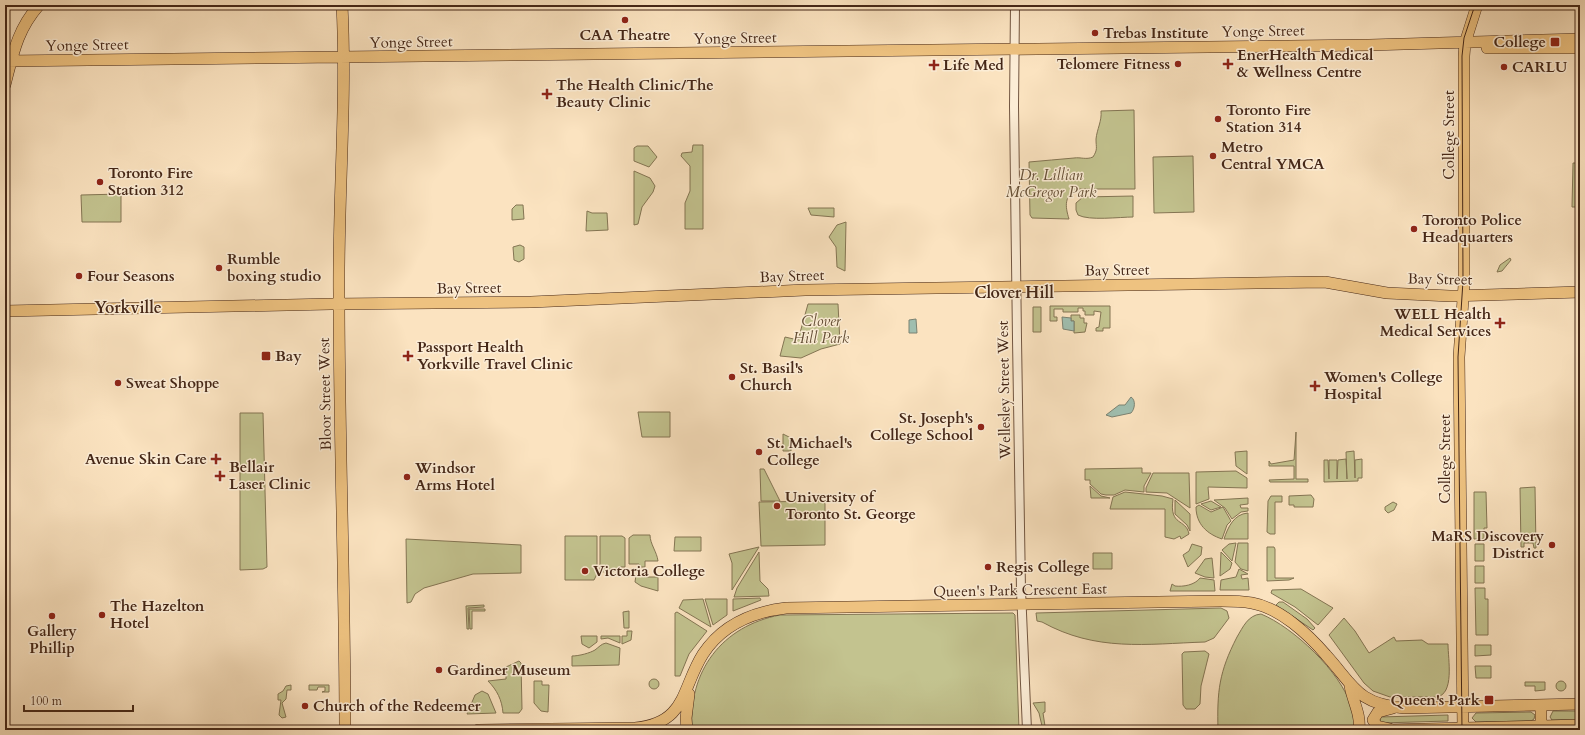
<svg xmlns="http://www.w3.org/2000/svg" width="1585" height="735" font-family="Cardo,serif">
	<rect width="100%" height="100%" fill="#fbe3c0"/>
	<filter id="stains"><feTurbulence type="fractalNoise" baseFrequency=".005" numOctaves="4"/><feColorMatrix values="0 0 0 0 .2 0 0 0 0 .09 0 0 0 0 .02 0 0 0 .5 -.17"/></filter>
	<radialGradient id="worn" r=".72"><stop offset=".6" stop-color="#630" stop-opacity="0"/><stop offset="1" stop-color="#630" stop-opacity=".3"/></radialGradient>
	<path fill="#c3c38f" stroke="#847553" d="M1134 110 1135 189H1077C1064 196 1065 206 1069 219L1032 218 1030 215 1029 162C1044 161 1059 159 1074 158 1081 157 1086 160 1093 157 1098 149 1096 148 1096 139 1097 129 1102 121 1101 111Z
		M693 145H703V229H685V203L690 191V166L681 156 682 153 692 152Z
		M637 146H648L657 157 649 167 634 161V148Z
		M1193 156 1194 212 1154 213 1153 157Z
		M1573 163H1580V207H1572Z
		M634 171 650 178 655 186 653 192 642 207 638 224 634 225Z
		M121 194V222H82L81 195Z
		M1133 196V217C1120 217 1089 221 1078 215L1076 210V203L1083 197Z
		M516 205H523L524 219 512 220V209Z
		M808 208H834V217L811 215Z
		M587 211 592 213H607L608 230 586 231Z
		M846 222 845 271 837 267 836 247 829 237 837 225Z
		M520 245 524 247V259L519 262 514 260 513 247Z
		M1510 258 1511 260 1502 271 1497 272 1500 265Z
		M808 304H838L840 344 821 349 801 358 780 356 785 337 798 340Z
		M1050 306H1110V328H1103V331H1096V328L1099 327 1101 312 1094 311V315H1085V311H1083V308H1078V312H1063V309H1054V317H1057V321H1050Z
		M1033 307H1041V332H1033Z
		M1071 315H1080V318H1084V323H1087L1085 332 1074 333V321H1071Z
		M638 412H670V437H642Z
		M240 413H263L267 567 263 569 240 570Z
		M1296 432V479H1308V482H1270L1269 480 1294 479V466H1269V461L1271 464 1294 460Z
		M783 434 791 438V451H783Z
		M1247 451V474L1236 466 1235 452Z
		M1354 451 1355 478V460L1362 459V478H1358V481L1324 482V460H1328L1329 479V460H1337V479L1338 460 1346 459 1347 479 1346 452Z
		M1142 468V473H1151L1144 486V492L1125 490 1114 495H1106L1101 494 1090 484V480H1085V469Z
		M760 469H764L780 501H761Z
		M1236 471 1247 478V488L1208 487 1209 499 1196 504V472Z
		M1153 473H1189L1190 508 1167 493 1146 492V488Z
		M1090 486 1101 496 1110 498H1091Z
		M1535 487 1536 548H1534L1533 543H1524V547H1521L1520 488Z
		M1125 492 1162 496 1173 499C1169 527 1186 518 1189 534L1181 539 1180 536 1174 539 1165 537V509H1110L1113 497Z
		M1474 492H1486L1487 528H1484V539H1474Z
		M1311 495 1314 499 1313 507H1294V505H1289V496Z
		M1271 496H1282V502H1275V534H1270L1267 532 1268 501Z
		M1248 498V504L1240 505 1241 508H1248V511L1241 512 1232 519 1225 508 1214 500Z
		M1175 500 1190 514V531L1187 525 1175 514Z
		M825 501V545L761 546 759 502Z
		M1211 501 1221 507 1211 510 1201 504Z
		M1393 502 1397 504 1394 510 1388 513 1385 510V507Z
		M1199 505 1211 512 1223 507 1231 521 1227 525 1222 539C1207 534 1196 524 1196 507Z
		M1248 513V539H1224C1228 527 1234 514 1248 513Z
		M633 535H650C650 544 657 552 658 561H645V567H640L639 564H629V538Z
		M565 536H597V574L594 580H565Z
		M600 536H622L625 538V567H620L617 571 600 572Z
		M675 537H701V551H674Z
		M406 539 521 545V573L473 574 424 588 415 594 411 602 407 603Z
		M1236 543 1232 561 1222 550 1229 544Z
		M1238 543H1248V571L1241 569 1235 562Z
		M1192 544 1202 547 1201 555 1188 567 1183 555 1189 551Z
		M1475 544H1484V561H1475Z
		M759 547 732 590V563L729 554Z
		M1267 547H1274L1275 549V578H1294L1289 580 1267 581Z
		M759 552 760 581 768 589 769 596 734 597 737 588Z
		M1221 552 1232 563 1230 569 1220 576Z
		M1093 553H1112V569H1093Z
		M1212 558 1214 578 1205 577 1195 573 1205 559Z
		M1475 566H1484V583H1475Z
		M1239 569 1248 574 1241 575 1242 579 1248 578 1249 590H1220L1221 580 1236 577Z
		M640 572H645L646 577H658V591L641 586 635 582 636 575Z
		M1200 578 1214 580 1215 591H1170L1172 584 1175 586C1183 587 1195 585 1200 578Z
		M1475 588H1485V599H1488V635H1476Z
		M1301 589 1333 608 1318 625 1295 607 1271 593 1272 590Z
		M760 598 761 600 733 611V599Z
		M703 599 711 627 679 608 683 600Z
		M705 599H727V615L713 625Z
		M1279 602H1283L1307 619 1315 628 1313 630 1276 605Z
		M484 605V607L468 608 469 629H467L466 606Z
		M1221 608 1227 611 1229 618 1214 638 1205 642C1146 644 1096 652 1042 622L1037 621 1036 613Z
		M469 609H485V611H472V629H470Z
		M629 611V628H624L623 612Z
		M677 612 707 631 689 654 680 676H675V613Z
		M1013 613 1015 615 1019 730H692C688 671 722 626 780 615Z
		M1261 614C1293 627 1341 672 1351 706 1353 714 1354 722 1356 730H1218C1217 691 1219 672 1237 637 1243 627 1248 615 1261 614Z
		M1344 618 1355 631 1369 653 1394 637 1396 641 1422 640 1428 644H1448C1448 659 1455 695 1436 697H1390L1373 691 1364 683 1329 635Z
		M627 631H632L631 640 622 644V636H627Z
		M581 636H597V642L589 648 582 644Z
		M601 636H620V643L608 638 601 639Z
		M606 643 620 648 619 665 572 666V656C579 656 590 653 595 650 599 647 601 644 606 643Z
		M1475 645H1491V655L1475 656Z
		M1205 651 1209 654 1201 686 1200 704 1195 709H1186L1183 705 1182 654 1184 652Z
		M519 661 521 663 522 709 519 713H503C502 700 497 690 488 681L506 679V667Z
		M1475 666H1491V678H1476Z
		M649 684a5 5 0 1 1 10 0a5 5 0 1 1-10 0Z
		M1556 686a5 5 0 1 1 10 0a5 5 0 1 1-10 0Z
		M534 681H542V685H549L548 712 541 711 534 703Z
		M1525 682H1545V690L1535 691V686H1525Z
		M291 685V690H287L286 699 282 703 286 717 282 718 279 715 281 700H278V694L283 691 286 686Z
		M309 685H329V692H322L325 691V687H318L317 690H309Z
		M482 691 488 694 496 713 467 714 475 695Z
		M1045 702V712L1043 713 1045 726H1042L1039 713 1033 703Z
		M1553 711H1580V720H1552L1550 717Z
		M1531 712 1535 715 1534 719 1531 721 1476 722 1472 718 1476 713Z
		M1448 715V721L1380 723V717Z"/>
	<path fill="#9fbeaf" stroke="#7b8272" d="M1062 317 1071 318V321H1074V331L1063 329Z
		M916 319 917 333H909V320Z
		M1131 397C1136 400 1135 409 1131 413L1112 417 1106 415 1119 405H1125Z"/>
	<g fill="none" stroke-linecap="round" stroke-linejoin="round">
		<defs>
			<path id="minor" d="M1015 5 1014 106 1017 339 1021 590 1027 730"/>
			<path id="major" d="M342 5C347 101 338 197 339 293 339 438 345 584 345 730
				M1487 48H1580
				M5 61 1369 45 1580 39
				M5 85C13 54 17 30 39 5
				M5 311 331 304 531 302 805 290 1325 282 1387 293 1450 296 1580 292
				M1350 686C1353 702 1361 714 1359 730
				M1541 726V705
				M1390 729 1377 726 1373 720 1378 712 1393 708
				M478 730 635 728C687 723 681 689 703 654 722 625 752 612 786 608L1221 601C1231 601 1241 601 1252 603 1280 608 1308 634 1326 655 1354 686 1357 704 1404 708L1580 704
				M687 730 686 718 689 694
				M1385 730 1580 725
				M1463 730 1459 357 1464 285V56L1465 43 1477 5"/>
		</defs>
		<use href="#minor" stroke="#725641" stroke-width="10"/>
		<use href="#major" stroke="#452717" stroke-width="12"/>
		<use href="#minor" stroke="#fcedd6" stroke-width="8"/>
		<use href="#major" stroke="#eec280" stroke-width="11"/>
		<path stroke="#452717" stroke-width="1" d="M1462 730 1458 357 1463 281 1462 56 1464 38 1475 5"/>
	</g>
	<g fill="#8f2418" stroke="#fcedd6" stroke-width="1.5">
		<circle cx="625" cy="20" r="4"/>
		<circle cx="1095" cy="33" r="4"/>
		<rect x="1550" y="37" width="10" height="10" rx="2"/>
		<circle cx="1178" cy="64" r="4"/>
		<path d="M1226 58h4v4h4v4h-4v4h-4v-4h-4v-4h4z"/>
		<path d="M932 59h4v4h4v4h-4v4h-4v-4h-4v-4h4z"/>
		<circle cx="1504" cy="67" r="4"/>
		<path d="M545 88h4v4h4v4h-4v4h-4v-4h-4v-4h4z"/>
		<circle cx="1218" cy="119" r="4"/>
		<circle cx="1213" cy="156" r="4"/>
		<circle cx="100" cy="182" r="4"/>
		<circle cx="1414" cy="229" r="4"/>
		<circle cx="219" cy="268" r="4"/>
		<circle cx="79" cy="276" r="4"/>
		<path d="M1498 317h4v4h4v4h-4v4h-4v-4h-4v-4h4z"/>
		<rect x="261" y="351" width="10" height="10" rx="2"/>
		<path d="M406 350h4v4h4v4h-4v4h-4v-4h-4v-4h4z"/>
		<circle cx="732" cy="377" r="4"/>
		<circle cx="118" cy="383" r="4"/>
		<path d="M1313 380h4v4h4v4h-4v4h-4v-4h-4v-4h4z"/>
		<circle cx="981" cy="427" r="4"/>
		<circle cx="759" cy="452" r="4"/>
		<path d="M214 453h4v4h4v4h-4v4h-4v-4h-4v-4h4z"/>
		<path d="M218 470h4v4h4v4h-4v4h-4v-4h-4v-4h4z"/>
		<circle cx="407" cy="477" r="4"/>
		<circle cx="777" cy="506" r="4"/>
		<circle cx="1552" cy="545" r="4"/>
		<circle cx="988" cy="567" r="4"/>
		<circle cx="585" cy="571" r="4"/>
		<circle cx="102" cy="615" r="4"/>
		<circle cx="52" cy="616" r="4"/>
		<circle cx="439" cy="670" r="4"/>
		<rect x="1484" y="695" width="10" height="10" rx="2"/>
		<circle cx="305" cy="706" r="4"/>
	</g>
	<g text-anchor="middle" stroke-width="3" stroke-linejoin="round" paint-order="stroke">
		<g font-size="15" fill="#452717" stroke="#fcedd6">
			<text transform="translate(1263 31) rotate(-1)" y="5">Yonge Street</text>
			<text transform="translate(735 38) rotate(-1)" y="5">Yonge Street</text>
			<text transform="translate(411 42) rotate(-1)" y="5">Yonge Street</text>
			<text transform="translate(87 45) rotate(-1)" y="5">Yonge Street</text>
			<text transform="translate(1449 135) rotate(-90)" y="5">College Street</text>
			<text transform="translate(1117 270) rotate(-1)" y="5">Bay Street</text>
			<text transform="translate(792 276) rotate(-2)" y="5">Bay Street</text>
			<text transform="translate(1440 279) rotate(1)" y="5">Bay Street</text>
			<text transform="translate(469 288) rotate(-1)" y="5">Bay Street</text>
			<text transform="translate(1004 390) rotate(-91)" y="5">Wellesley Street West</text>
			<text transform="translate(325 394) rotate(-91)" y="5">Bloor Street West</text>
			<text transform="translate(1445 459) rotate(-90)" y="5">College Street</text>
			<text transform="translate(1020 590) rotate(-1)" y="5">Queen's Park Crescent East</text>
		</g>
		<g font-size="15" font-weight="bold" fill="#452717" stroke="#fcedd6" text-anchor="start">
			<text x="1103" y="38">Trebas Institute</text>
			<text x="625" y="40" text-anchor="middle">CAA Theatre</text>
			<text x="1546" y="47" text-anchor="end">College</text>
			<text x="1237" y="60">EnerHealth Medical<tspan x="1237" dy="17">&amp; Wellness Centre</tspan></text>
			<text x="1170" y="69" text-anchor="end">Telomere Fitness</text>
			<text x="943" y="70">Life Med</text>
			<text x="1512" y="72">CARLU</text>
			<text x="556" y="90">The Health Clinic/The<tspan x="556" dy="17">Beauty Clinic</tspan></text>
			<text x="1226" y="115">Toronto Fire<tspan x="1226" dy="17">Station 314</tspan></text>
			<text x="1221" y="152">Metro<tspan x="1221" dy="17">Central YMCA</tspan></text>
			<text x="108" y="178">Toronto Fire<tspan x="108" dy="17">Station 312</tspan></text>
			<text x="1422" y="225">Toronto Police<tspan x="1422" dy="17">Headquarters</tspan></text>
			<text x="227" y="264">Rumble<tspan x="227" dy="17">boxing studio</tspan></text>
			<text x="87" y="281">Four Seasons</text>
			<text x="1491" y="319" text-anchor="end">WELL Health<tspan x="1491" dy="17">Medical Services</tspan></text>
			<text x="417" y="352">Passport Health<tspan x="417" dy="17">Yorkville Travel Clinic</tspan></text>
			<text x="275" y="361">Bay</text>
			<text x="740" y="373">St. Basil's<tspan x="740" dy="17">Church</tspan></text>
			<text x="1324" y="382">Women's College<tspan x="1324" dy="17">Hospital</tspan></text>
			<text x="126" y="388">Sweat Shoppe</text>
			<text x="973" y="423" text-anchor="end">St. Joseph's<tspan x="973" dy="17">College School</tspan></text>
			<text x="767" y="448">St. Michael's<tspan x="767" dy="17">College</tspan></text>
			<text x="207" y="464" text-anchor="end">Avenue Skin Care</text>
			<text x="229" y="472">Bellair<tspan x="229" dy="17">Laser Clinic</tspan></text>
			<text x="415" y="473">Windsor<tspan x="415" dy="17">Arms Hotel</tspan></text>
			<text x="785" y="502">University of<tspan x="785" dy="17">Toronto St. George</tspan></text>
			<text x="1544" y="541" text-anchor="end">MaRS Discovery<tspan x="1544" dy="17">District</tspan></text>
			<text x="996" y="572">Regis College</text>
			<text x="593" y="576">Victoria College</text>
			<text x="110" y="611">The Hazelton<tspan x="110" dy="17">Hotel</tspan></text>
			<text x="52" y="636" text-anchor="middle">Gallery<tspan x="52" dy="17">Phillip</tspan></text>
			<text x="447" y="675">Gardiner Museum</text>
			<text x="1480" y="705" text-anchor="end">Queen's Park</text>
			<text x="313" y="711">Church of the Redeemer</text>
		</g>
		<g font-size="15" font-style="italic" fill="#644e35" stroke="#fcedd6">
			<text x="1051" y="180">Dr. Lillian<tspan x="1051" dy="17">McGregor Park</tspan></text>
			<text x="821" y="326">Clover<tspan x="821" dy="17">Hill Park</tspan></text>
		</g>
		<g font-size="16" font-weight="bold" fill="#452717" stroke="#fcedd6">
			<text x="1014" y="298">Clover Hill</text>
			<text x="128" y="313">Yorkville</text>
		</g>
	</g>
	<rect width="1585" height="735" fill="none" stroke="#fbe3c0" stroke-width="20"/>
	<rect x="6" y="6" width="1573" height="723" fill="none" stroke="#452717" stroke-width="2"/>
	<rect x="10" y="10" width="1565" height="715" fill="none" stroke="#452717"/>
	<path d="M24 705v6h109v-6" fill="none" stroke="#452717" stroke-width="2"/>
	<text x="30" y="705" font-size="12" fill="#452717" stroke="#fcedd6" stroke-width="3" paint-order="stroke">100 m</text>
	<rect width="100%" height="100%" filter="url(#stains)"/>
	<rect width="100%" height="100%" fill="url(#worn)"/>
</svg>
